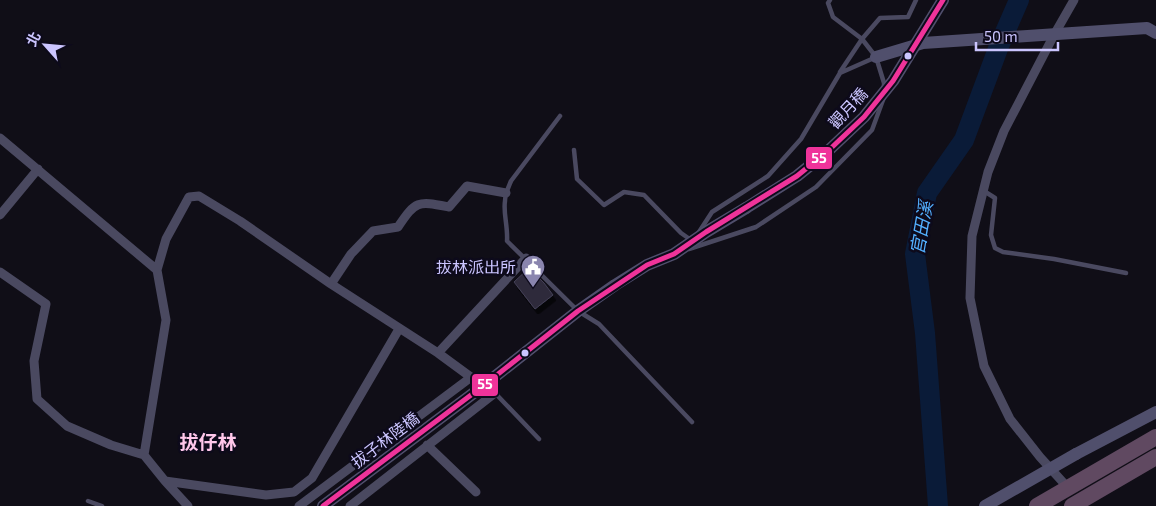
<svg xmlns="http://www.w3.org/2000/svg" width="1156" height="506" font-family="'Exo 2','Noto Sans TC',sans-serif">
	<defs>
		<filter id="shadow"><feDropShadow dx="3" dy="5.5" stdDeviation="0" flood-color="#0009"/></filter>
	</defs>
	<rect width="100%" height="100%" fill="#100e17"/>
	<g fill="none" stroke-linecap="round" stroke-linejoin="round">
		<path stroke="#0a1b38" stroke-width="20" d="M938 506 925 333 915 254 927 193 964 140 999 46 1019 0"/>
	</g>
	<path fill="#2e2b3b" stroke="#444057" filter="url(#shadow)" d="M529 268 544 283 553 295 535 309 514 282Z"/>
	<g fill="none" stroke-linecap="round" stroke-linejoin="round">
		<path stroke="#4a4960" stroke-width="4.5" d="M830 0 828 3 833 17 862 39 876 57 884 83V87
			M840 72 862 39 880 18 908 17 916 0
			M560 116 511 181C508 188 505 194 505 201 503 213 508 226 507 241L578 311 599 324 692 422
			M574 150 577 179 604 205 624 192 644 195 681 233 691 240
			M984 191 995 198 991 235 995 248 1003 252 1054 259 1126 273
			M699 232 712 212 768 176 801 139 840 73 874 58
			M689 249 756 227 816 187 872 130 883 100
			M484 387 495 393 539 439
			M88 501 102 506"/>
		<path stroke="#4a4960" stroke-width="9" d="M0 138 157 270
			M0 215 38 169
			M0 272 46 304 34 361 37 399 67 426 111 445 144 455
			M331 284 351 254 373 231 398 227C416 200 418 201 449 207L467 186 506 193
			M399 329 312 478 294 492 266 495 165 481 144 455 166 320 157 270 166 239 189 197 199 196 240 221 331 284 438 353 483 386
			M438 353 526 258
			M427 445 476 492
			M165 481 188 506
			M1070 490 1040 457 1010 419 984 366 970 298 972 236 988 172 1004 131 1054 35 1074 0
			M299 506 470 378
			M350 506 495 393"/>
		<path stroke="#504f6c" stroke-width="12" d="M876 57 923 43 1147 28 1156 33
			M1076 454 1156 412
			M323 506 483 386 578 311 615 285 647 265 674 254 706 232 746 208"/>
		<path stroke="#504f6c" stroke-width="12" d="M746 208 797 176 829 150 864 117 893 81 943 0
			M985 506 1076 454"/>
		<path stroke="#604961" stroke-width="16" d="M1037 506 1156 437
			M1072 506 1156 457"/>
		<defs>
			<path id="bus-1" d="M323 506 483 386 578 311 647 265 674 254 706 232 797 176 829 150 864 117 893 81 943 0"/>
		</defs>
		<use href="#bus-1" stroke="#0d0a1b" stroke-width="9"/>
		<use href="#bus-1" stroke="#ef339a" stroke-width="5"/>
	</g>
	<defs>
		<symbol id="civic-pin" viewBox="-11 -11 22 30"><path d="M0 17L-7.5 6A9.5 9.5 0 1 1 7.5 6Z" fill="#8a85ae" stroke="#0d0a1b"/><path d="M-.6-6.5H3V-4.5H.6V-3L4-1V1h2V6H-6V1h2V-1L-.6-3ZM-1.2 2.5V6h2.4V2.5Z" fill="#fff"/></symbol>
	</defs>
	<g fill-rule="evenodd">
		<use href="#civic-pin" x="519" y="253" width="28" height="38"/>
	</g>
	<g fill="#cbc5ff" stroke="#0d0a1b" stroke-width="2">
		<circle cx="908" cy="56" r="4.5"/>
		<circle cx="525" cy="353" r="4.5"/>
	</g>
	<g text-anchor="middle" stroke-width="5" stroke-linejoin="round" paint-order="stroke">
		<g font-size="16" fill="#cbc5ff" stroke="#0d0a1b">
			<text transform="translate(848 108) rotate(-47)" y="6">觀月穚</text>
			<text transform="translate(385 440) rotate(-37)" y="6">拔子林陸橋</text>
		</g>
		<g font-size="16" fill="#cbc5ff" stroke="#0d0a1b" text-anchor="end">
			<text x="516" y="273">拔林派出所</text>
		</g>
		<g font-size="18" font-style="italic" fill="#53b0ff" stroke="#0d0a1b">
			<text transform="translate(922 228) rotate(-80)" y="6">官田溪</text>
		</g>
		<g font-size="19" font-weight="bold" fill="#ffc7eb" stroke="#0d0a1b">
			<text x="208" y="449">拔仔林</text>
		</g>
	</g>
	<g stroke="#0d0a1b" stroke-width="2">
		<rect x="805" y="146" width="28" height="24" rx="5" fill="#ef339a"/>
		<rect x="471" y="373" width="28" height="24" rx="5" fill="#ef339a"/>
	</g>
	<g font-size="14" text-anchor="middle" font-weight="bold" fill="#fff">
		<text x="819" y="163">55</text>
		<text x="485" y="389">55</text>
	</g>
	<g transform="translate(45 45) rotate(297)" stroke="#0d0a1b" stroke-width="4" paint-order="stroke">
	<path d="M0-4L9 19L0 12L-9 19Z" fill="#cbc5ff"/>
	<text y="-8" font-size="14" font-weight="bold" text-anchor="middle" fill="#cbc5ff">北</text>
	</g>
	<path d="M976 42v8h82v-8" fill="none" stroke="#cbc5ff" stroke-width="2.5"/>
	<text x="984" y="42" font-size="15" fill="#cbc5ff" stroke="#0d0a1b" stroke-width="4" paint-order="stroke">50 m</text>
</svg>
